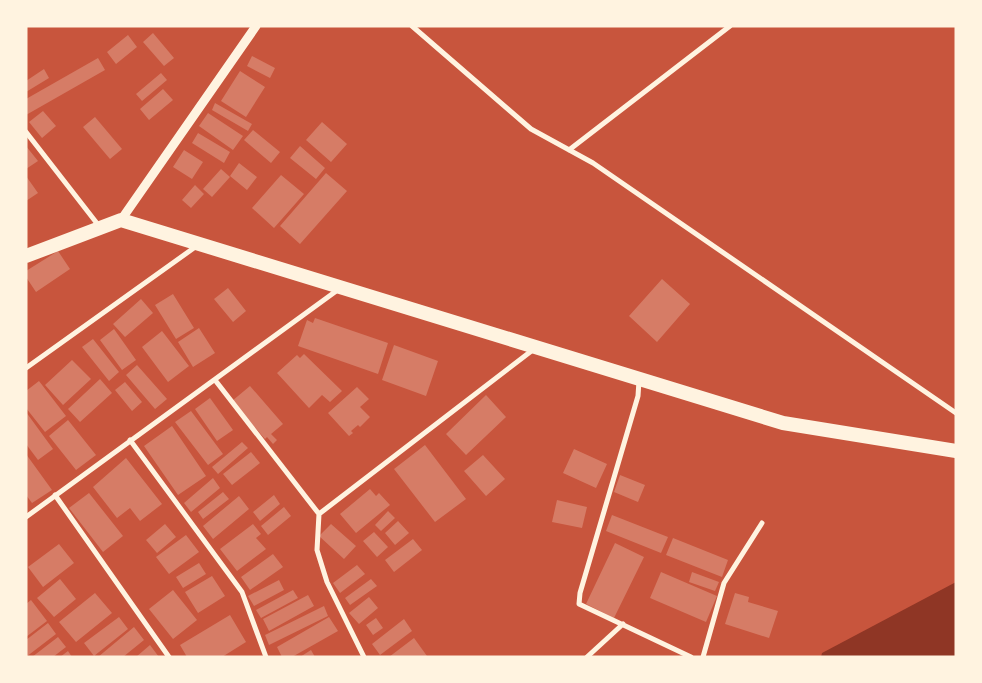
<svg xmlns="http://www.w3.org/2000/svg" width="982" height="683" font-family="'Exo 2',sans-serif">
	<rect width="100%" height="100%" fill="#c8553d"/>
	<path fill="#8f3625" d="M956 582V657H821L822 653Z"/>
	<path fill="#d67c66" d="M153 33 174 58 164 66 143 42Z
		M128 35 137 47 116 64 107 52Z
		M252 56 275 68 270 78 247 66Z
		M98 58 105 70 26 115V99Z
		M44 69 49 78 26 92V81Z
		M240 71 265 87 246 117 221 101Z
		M161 73 167 80 142 101 136 94Z
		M163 89 173 100 149 120 140 109Z
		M215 103 252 124 248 131 212 110Z
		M43 111 56 126 42 138 29 122Z
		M208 113 243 136 233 150 199 126Z
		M95 117 122 149 110 159 83 127Z
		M322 122 347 144 331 162 306 140Z
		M253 130 280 152 271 163 244 140Z
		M198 133 230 152 224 163 192 143Z
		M26 146 38 161 26 169Z
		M300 146 325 168 316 179 290 158Z
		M184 150 203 162 192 179 173 167Z
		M239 163 257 177 247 190 230 176Z
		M221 169 230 177 212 197 203 189Z
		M326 173 347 191 300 244 280 226Z
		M281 175 304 194 274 228 252 208Z
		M26 176 38 193 26 201Z
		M195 185 204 194 191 208 182 200Z
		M58 251 70 269 36 292 26 277V271Z
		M662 279 690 304 657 342 629 316Z
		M228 288 246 311 233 322 214 299Z
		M173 294 194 328 176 339 155 305Z
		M141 299 153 313 125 337 113 324Z
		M315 318 388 343 378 374 298 346 307 320 313 323Z
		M199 328 215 353 193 367 178 342Z
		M114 329 136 360 122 370 100 340Z
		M162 331 189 366 168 382 142 347Z
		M93 339 119 372 109 381 82 347Z
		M394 345 438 361 426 396 382 380Z
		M304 354 342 391 330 402 322 395 309 408 277 373 297 355 300 358Z
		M72 360 91 379 63 405 45 385Z
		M137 365 167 399 155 409 126 375Z
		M100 379 112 393 80 422 68 409Z
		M39 381 66 416 45 432 26 408V391Z
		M125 382 142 402 132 411 115 390Z
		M250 386 283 424 271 434 277 440 273 444 267 437 265 439 232 401Z
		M357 387 369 399 360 407 370 417 360 427 358 425 351 431 353 433 349 436 328 413Z
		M486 395 506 417 466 455 446 434Z
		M210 398 233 430 217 441 195 409Z
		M191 411 223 454 208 465 175 422Z
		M26 412 53 449 38 460 26 444Z
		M68 420 96 455 76 470 49 436Z
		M172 426 206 476 178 495 144 446Z
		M242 442 248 448 218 474 212 467Z
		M425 445 466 499 435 522 394 469Z
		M574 449 607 464 596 488 563 473Z
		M251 452 260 463 232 485 223 474Z
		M26 454 52 490 32 503 26 495Z
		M483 455 505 479 486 496 464 471Z
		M126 458 162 504 140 521 130 508 117 518 93 487Z
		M620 475 645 485 638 502 614 492Z
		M213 478 220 488 191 512 184 503Z
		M370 489 376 496 379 493 390 505 356 533 340 514Z
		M223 492 229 499 203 519 198 512Z
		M89 493 123 536 103 552 69 508Z
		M274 495 280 504 260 521 253 512Z
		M239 496 249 509 213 539 203 526Z
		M557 500 587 507 582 528 552 522Z
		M284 507 291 516 268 535 261 526Z
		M388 511 395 518 381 531 375 525Z
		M612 515 668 537 661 553 606 531Z
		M398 521 409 533 395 545 385 533Z
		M165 524 176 537 157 553 146 540Z
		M253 524 261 534 256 538 266 549 237 571 220 549Z
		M331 524 356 546 344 559 319 536Z
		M374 532 388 547 377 557 363 541Z
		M186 535 199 552 169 574 156 557Z
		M673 538 728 560 722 577 666 555Z
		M413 539 422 550 394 572 385 560Z
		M615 543 644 557 614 618 586 604Z
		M59 544 74 563 43 587 28 567Z
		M273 554 283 567 250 590 241 577Z
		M199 563 206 574 183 588 176 577Z
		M357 565 365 574 340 593 333 583Z
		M661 572 717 596 706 622 650 598Z
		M692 572 719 582 715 591 689 582Z
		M212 576 225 596 198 613 185 592Z
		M60 579 76 599 54 617 37 598Z
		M371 579 377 586 350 605 345 598Z
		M279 580 284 590 254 606 248 596Z
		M173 590 197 620 173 639 149 609Z
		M293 590 298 598 261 618 256 610Z
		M95 593 112 613 76 642 59 622Z
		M735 593 749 597 748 602 778 611 769 638 725 624Z
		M308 595 314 606 269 631 263 619Z
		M369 597 378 608 359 624 349 613Z
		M31 600 47 621 26 637V604Z
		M324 606 328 616 269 645 265 635Z
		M230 615 246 642 222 657H187L180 645Z
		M119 617 128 629 94 656 84 643Z
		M329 617 338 631 292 657H282L277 647Z
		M376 618 383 628 373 635 366 625Z
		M404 619 412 631 380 655 372 644Z
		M48 623 56 634 26 657V640Z
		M134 627 144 640 123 657H98Z
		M58 637 66 647 53 657H32Z
		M414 638 427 656 389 657Z
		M150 645 159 657H136Z
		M311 650 315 657H300Z
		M68 651 72 657H60Z"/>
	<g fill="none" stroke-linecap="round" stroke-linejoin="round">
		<path stroke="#fff3e0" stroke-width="5" d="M412 26 531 129 593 163 956 413
			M26 132 99 226
			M569 150 730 26
			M26 368 198 245
			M215 380 319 514 534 349
			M639 381 638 396 580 593 579 604 691 657
			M130 440 242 592 266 657
			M55 495 169 657
			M319 514 317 550 327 582 364 657
			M26 517 339 289
			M587 657 623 624
			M703 657 724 583 762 523"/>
		<path stroke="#fff3e0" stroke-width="9" d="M121 220 256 26"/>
		<path stroke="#fff3e0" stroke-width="14" d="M26 256 121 220 783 423 956 451"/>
	</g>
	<rect width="982" height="683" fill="none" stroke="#fff3e0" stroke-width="55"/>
</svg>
